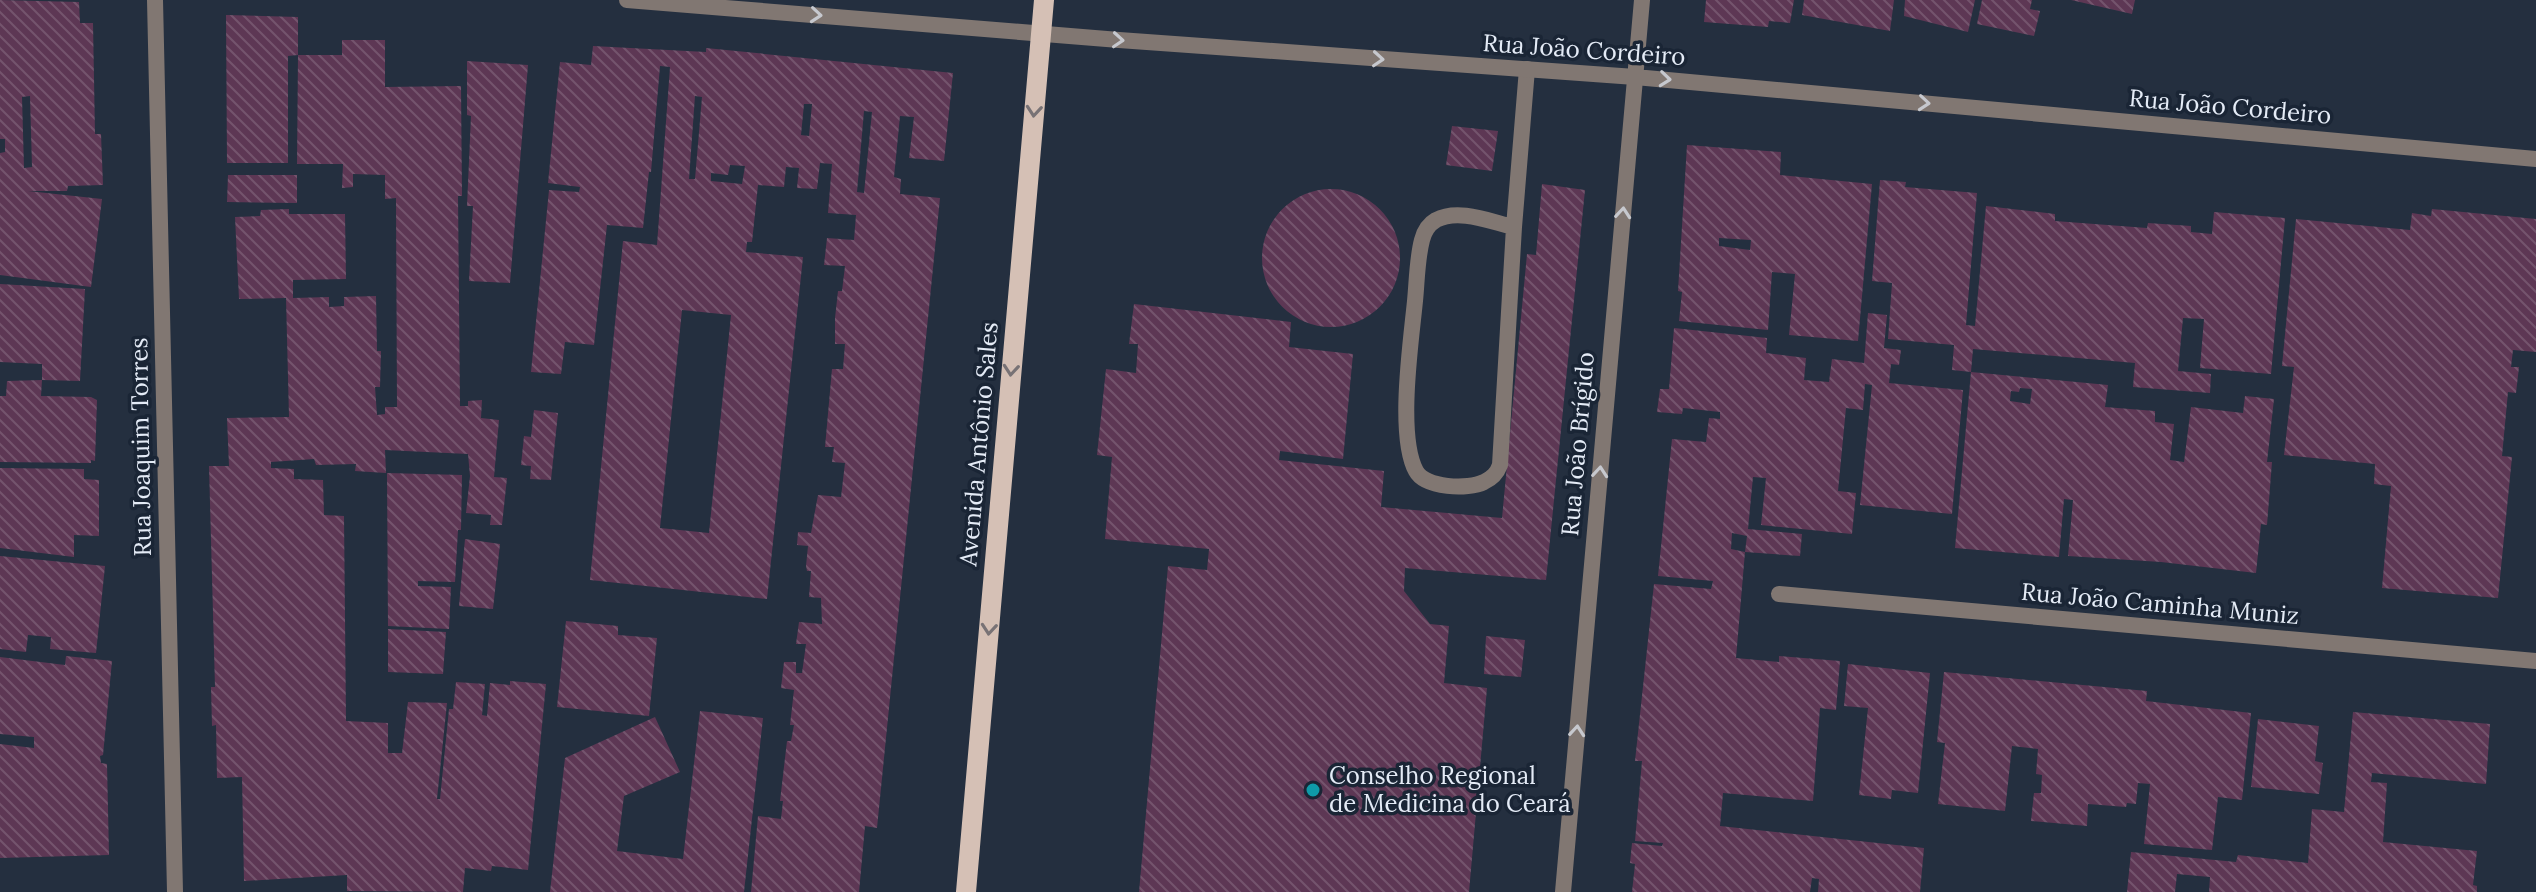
<svg xmlns="http://www.w3.org/2000/svg" width="2536" height="892" font-family="Lora,serif">
	<defs>
		<pattern id="building-back-hatch" width="6" height="6" patternUnits="userSpaceOnUse" patternTransform="scale(2)"><rect width="6" height="6" fill="#5d3754"/><path d="M-1 5l2 2M0 0l6 6M5-1l2 2" fill="none" stroke="#74546d"/></pattern>
	</defs>
	<rect width="100%" height="100%" fill="#242f3f"/>
	<path fill="url(#building-back-hatch)" fill-rule="evenodd" d="M0 0 79 2 80 23H93L95 134H101L103 185 68 186 67 191H28L102 199 91 287 0 275V153L5 152V139H0ZM30 96 32 167 24 168 22 97Z
		M1706 0H1794L1790 23 1769 21 1768 27 1704 22Z
		M1804 0H1894L1890 31 1802 15Z
		M1905 0H1975L1968 32 1904 16Z
		M1982 0H2032L2030 9 2040 11 2034 36 1977 24Z
		M2071 0H2135L2132 14Z
		M226 15 298 17V55L288 56V163H227Z
		M342 40H385V87L461 86 462 196H458L460 406H468V401L482 400 481 418 499 420 494 477 507 478 502 525H490L491 515 466 513 470 476 468 454 385 450 386 473 355 471 356 464 316 465 314 459 271 462V468L294 469V479L323 480 324 515 344 516 346 721 388 723V753H402L408 702 447 703 437 799H440L449 709H453L456 682 485 684 482 715 487 716 490 683 510 685V681L546 684 528 870 492 866 491 871 465 868 463 892 347 891V875L244 881 242 777 217 778 216 725 212 726 211 687H215L209 466H229L227 418 289 417 286 298 239 299 235 217 260 216 261 210 289 209V214H345L346 279 293 280V298L329 297V307L344 306V297L376 296 377 351H381L380 387H375L377 415 385 414V407H397L396 198 385 199V175L353 174V187L342 188 343 164H297L298 55H342Z
		M593 46 706 52V48L953 73 944 161 909 158 914 117 900 116 894 177 901 179 900 194 940 198 877 828 865 826 859 892H751L758 816 781 819 783 801H780L787 741H791L794 725H790L794 690 781 688 784 662H796V673H802L806 644H796L799 622 822 624 821 598 809 597 811 571H807L806 566 808 546 797 545 798 532 811 533 818 495 841 497 845 463 832 462 834 447H825L832 369H843L845 344H835V318L838 291H842L845 266 824 265 827 238 854 240 856 215 828 213 832 164 820 163 817 189 797 188 799 168 786 167 784 187 758 185 752 242H747L746 252 803 257 767 599 590 580 623 241 657 245 670 67 660 66 651 172H649L643 228 607 225 594 345 565 342 561 374 531 372 549 190 579 192 580 187 548 183 560 62 591 65ZM695 96 702 97 695 179H689ZM804 104H812L809 136 801 135ZM864 111 872 112 864 193 857 192ZM730 165 745 166 742 184 711 181V173L728 175ZM682 310 731 315 709 533 660 528Z
		M467 61 528 65 510 283 469 281 473 206H467L471 116 467 115Z
		M1452 126 1498 131 1492 171 1446 165Z
		M1687 145 1781 152 1780 175 1872 184 1858 341 1789 335 1795 274 1772 272 1768 330 1679 321 1682 292 1678 291ZM1719 238 1751 240 1750 250 1719 246Z
		M228 175H297V203L227 202Z
		M1880 180 1906 182 1905 187 1977 193 1966 325 1975 326 1986 206 2055 214V221L2147 228 2148 223 2191 226V232L2212 234 2214 212 2285 218 2271 374 2200 368 2204 319 2183 318 2178 371 2211 374 2210 393 2133 387 2135 363 1973 349 1971 372 1952 370 1954 345 1888 339 1892 283 1872 281Z
		M1542 184 1585 190 1546 580 1405 568 1404 591 1430 624 1449 626 1444 683 1487 688 1469 892H1139L1168 566 1207 570 1209 549 1105 539 1112 457 1097 455 1106 369 1136 373 1138 344H1129L1134 304 1291 322 1289 347 1353 354 1343 459 1280 451 1279 460 1384 471 1381 507 1502 518 1527 254 1536 255Z
		M1262 258a69 69 0 1 1 138 0a69 69 0 1 1-138 0Z
		M2432 209 2536 219V352L2513 350 2511 367H2519L2516 393 2508 392 2502 456 2512 457 2498 598 2382 588 2391 486 2374 484 2375 464 2284 455 2294 367 2282 366 2296 219 2410 230 2412 213 2431 216Z
		M0 284 85 289 80 381 42 380V364L0 362Z
		M1868 313 1887 315 1884 348 1901 350 1899 365 1891 364 1889 383 1963 390 1952 514 1860 505 1872 385 1865 384 1863 410 1846 408 1838 491 1856 493 1852 534 1761 525 1766 478 1753 477 1748 529 1802 534 1800 556 1745 552 1747 536 1732 533 1731 549 1745 552 1736 658 1779 662V656L1840 661 1836 710 1820 708 1813 801 1723 793 1720 826 1924 848 1920 892H1818L1819 879 1812 878 1810 892H1632L1635 864 1630 863 1632 843 1662 846 1663 843 1635 841 1642 761H1635L1654 584 1711 589 1713 581 1658 576 1672 439 1706 442 1709 418 1720 419V412L1683 408 1682 414 1657 412 1660 389H1669L1674 328 1767 338 1766 353 1806 358 1804 380 1829 382 1832 359 1864 363Z
		M1971 372 2108 385 2105 407 2155 411V422L2174 424 2170 460 2184 462 2191 407 2243 413 2245 396 2274 399 2267 462H2272L2267 525 2261 524 2256 573 2161 562 2068 556 2073 500 2064 499 2059 557 1955 548ZM2020 388 2032 389 2030 404 2010 401 2011 391 2019 392Z
		M42 380 41 396 91 397 97 400 95 461 91 460V463L0 462V396H6L7 381Z
		M534 410 558 413 551 480 530 479 531 466 521 465 524 436 531 437Z
		M0 468 84 469V479L99 480V536L74 535V557L0 548Z
		M387 473 462 475 461 530H458L455 582 418 581V586L451 587 449 629 388 626Z
		M465 539 500 544 493 609 459 606Z
		M0 556 105 566 96 653 50 649 51 637 28 635 26 652 0 649Z
		M566 621 618 626V635L657 638 649 716 557 707Z
		M388 629 446 632 443 674 388 672Z
		M1486 636 1525 640 1521 677 1484 674Z
		M66 656 112 661 103 755 100 756 101 763 107 764 109 855 0 858V744L34 748V737L0 734V657L65 665Z
		M1848 664 1930 673 1918 793 1892 790 1891 799 1859 795 1868 708 1844 706Z
		M1944 672 2147 691 2146 701 2251 713 2242 800 2218 797 2212 850 2144 844 2150 784 2138 783 2136 804 2127 803 2126 807 2088 804 2087 826 2031 821 2034 793H2041L2042 775 2036 774 2038 749 2012 746 2005 811 1938 804 1945 743 1937 742Z
		M700 711 763 718 744 892H550L565 758 655 717 680 772 624 796 617 851 683 859Z
		M2353 712 2490 724 2486 784 2372 773 2371 782 2387 783 2383 842 2477 851 2473 885 2477 886V892H2209L2210 877 2177 874 2175 892H2127L2131 852 2236 862 2238 855 2308 863 2312 809 2344 812Z
		M2258 719 2319 726 2315 761 2323 763 2319 794 2251 787Z"/>
	<g fill="none" stroke-linecap="round" stroke-linejoin="round">
		<path stroke="#817772" stroke-width="16" d="M1514 227C1491 222 1459 208 1436 220 1429 224 1424 232 1422 240 1417 259 1417 281 1415 301 1411 342 1397 436 1416 471 1425 488 1468 490 1484 482 1493 478 1497 473 1500 465L1514 227 1527 69"/>
		<path stroke="#817772" stroke-width="16" d="M155 0 175 892
			M1779 594 2536 661"/>
		<path stroke="#817772" stroke-width="16" d="M627 0 1119 40 1635 77 2536 159
			M1563 892 1642 0"/>
		<path stroke="#d5c0b5" stroke-width="20" d="M966 892 1044 0"/>
	</g>
	<defs><path id="oneway-chevron" d="M-2-3.5L2.5 0L-2 3.5" fill="none" stroke-width="1.6" stroke-linecap="round" stroke-linejoin="round" transform="scale(2)"/></defs>
	<g stroke="#c6c8ce">
		<use href="#oneway-chevron" transform="translate(816 15) rotate(5)"/>
		<use href="#oneway-chevron" transform="translate(1118 40) rotate(4)"/>
		<use href="#oneway-chevron" transform="translate(1378 59) rotate(4)"/>
		<use href="#oneway-chevron" transform="translate(1665 79) rotate(6)"/>
		<use href="#oneway-chevron" transform="translate(1924 103) rotate(5)"/>
		<use href="#oneway-chevron" transform="translate(1623 213) rotate(-85)"/>
		<use href="#oneway-chevron" transform="translate(1600 472) rotate(-85)"/>
		<use href="#oneway-chevron" transform="translate(1577 731) rotate(-85)"/>
	</g>
	<g stroke="#787275">
		<use href="#oneway-chevron" transform="translate(1034 111) rotate(95)"/>
		<use href="#oneway-chevron" transform="translate(1011 370) rotate(95)"/>
		<use href="#oneway-chevron" transform="translate(989 629) rotate(95)"/>
	</g>
	<circle fill="#0f9aa8" stroke="#1a2535" stroke-width="3" cx="1313" cy="790" r="8"/>
	<g text-anchor="middle" stroke-width="7" stroke-linejoin="round" paint-order="stroke">
		<g font-size="24" fill="#e4ebf6" stroke="#1a2535">
			<text transform="translate(1584 50) rotate(4)" y="8">Rua João Cordeiro</text>
			<text transform="translate(2230 107) rotate(5)" y="8">Rua João Cordeiro</text>
			<text transform="translate(979 444) rotate(-85)" y="8">Avenida Antônio Sales</text>
			<text transform="translate(1578 444) rotate(-85)" y="8">Rua João Brígido</text>
			<text transform="translate(141 447) rotate(-91)" y="8">Rua Joaquim Torres</text>
			<text transform="translate(2160 604) rotate(5)" y="8">Rua João Caminha Muniz</text>
		</g>
		<g font-size="24" fill="#e4ebf6" stroke="#1a2535" text-anchor="start">
			<text x="1329" y="784">Conselho Regional<tspan x="1329" dy="28">de Medicina do Ceará</tspan></text>
		</g>
	</g>
</svg>
